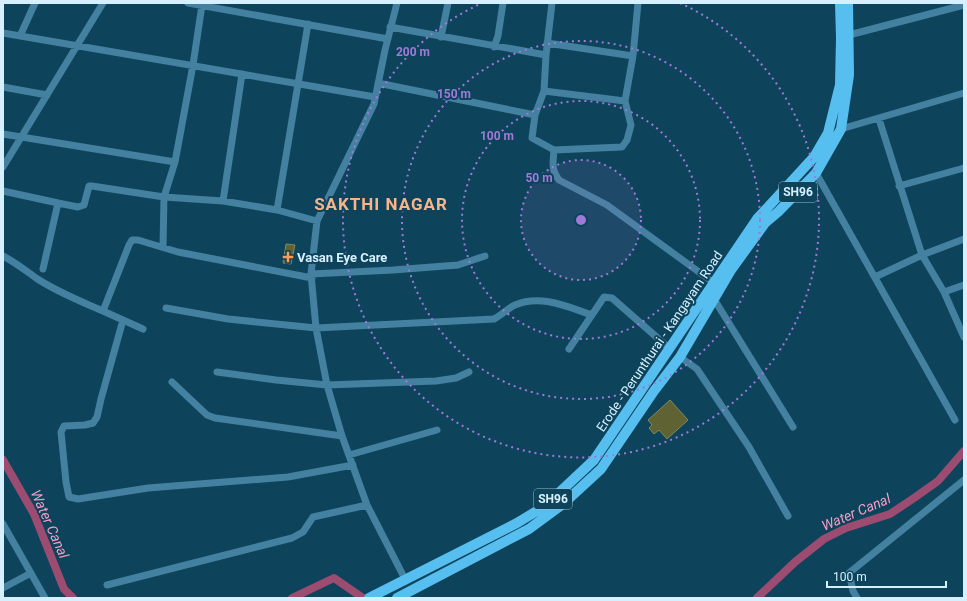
<svg xmlns="http://www.w3.org/2000/svg" width="967" height="601" font-family="Roboto,sans-serif">
	<rect width="100%" height="100%" fill="#0d435b"/>
	<g fill="none" stroke-linecap="round" stroke-linejoin="round">
		<path stroke="#9c4c71" stroke-width="8" d="M3 460 34 514 64 589 73 598
			M292 598 334 578 363 598
			M757 598 795 562 824 539 846 528 890 514 914 498 938 481 964 451"/>
	</g>
	<path fill="#5f6334" stroke="#848959" d="M286 244 295 245 291 264 283 263Z
		M670 400 688 420 667 439 659 430 654 434 649 428 652 425 648 420Z"/>
	<g fill="none" stroke-linecap="round" stroke-linejoin="round">
		<path stroke="#44809f" stroke-width="7" d="M188 3 388 39
			M397 3 385 50 374 104 317 221 311 274 316 328 327 385 342 436 367 505 406 581
			M390 27 546 55
			M3 33 375 97
			M20 36 35 3
			M845 36 964 5
			M441 37 448 3
			M547 43 633 56
			M494 47 498 36 503 3
			M378 83 535 115 532 138 554 150C553 163 551 169 559 180L607 205 714 283
			M3 87 47 95
			M544 91 625 101
			M535 115 544 91 546 55 552 3
			M879 119 922 255 944 292 964 337
			M841 129 964 93
			M3 134 175 162
			M554 150 622 147 627 140 631 125 625 101 633 56 638 3
			M3 167 103 3
			M816 173 955 420
			M899 186 964 168
			M3 191 58 203 43 269
			M223 201 242 74
			M58 203 78 207 84 205 89 186H92L164 197 223 201 277 210 317 221
			M277 210 308 24
			M163 247 164 197 175 162 193 65 202 5
			M3 256C15 262 25 270 36 278 57 292 80 301 103 311L129 245 132 240H138L178 252 312 278
			M311 274 393 270 458 265 485 256
			M875 277 922 255 964 239
			M944 292 964 285
			M714 299 793 427
			M166 308 228 319 316 328 494 319C502 315 508 308 515 305 541 294 568 307 592 315
			M103 311 123 320 101 399 97 417 93 423 85 425 64 426 61 432 66 482 69 497 78 499 148 488 288 477 353 465
			M123 320 143 329
			M569 349 604 297 612 298 669 348
			M680 357 697 369 749 447 788 516
			M217 372 276 380 327 385 436 381 456 378 469 372
			M172 382 207 415 215 418 342 436
			M349 455 437 430
			M3 524 45 598
			M107 585 292 538 303 532 313 517 367 505
			M3 588 31 573
			M857 598 853 591 849 573 964 480"/>
		<path stroke="#57bef0" stroke-width="10" d="M369 598 517 523 545 506 594 460 757 219 814 157 828 133 840 85 841 38 840 3
			M397 598 529 529 563 504 601 469 654 391 680 357 731 270 765 223 778 212 816 173 841 129 849 75 848 3"/>
	</g>
	<circle cx="581" cy="220" r="60" fill="#9f7ad9" fill-opacity=".12"/>
	<g fill="none" stroke="#9f7ad9" stroke-width="2" stroke-dasharray="2 4">
		<circle cx="581" cy="220" r="60"/>
		<circle cx="581" cy="220" r="119"/>
		<circle cx="581" cy="220" r="179"/>
		<path d="M680 3A238 238 0 1 1 482 3"/>
	</g>
	<path fill="#fe9b59" stroke="#0d435b" stroke-width="1.5" d="M286 251h4v4h4v4h-4v4h-4v-4h-4v-4h4z"/>
	<g text-anchor="middle" stroke-width="4" stroke-linejoin="round" paint-order="stroke">
		<g fill="#0d435b" stroke="#9abcce" stroke-width="1">
			<rect x="779" y="182" width="38" height="20" rx="3"/>
			<rect x="534" y="489" width="38" height="20" rx="3"/>
		</g>
		<g font-size="12" font-weight="bold" fill="#d6f0ff">
			<text x="798" y="196">SH96</text>
			<text x="553" y="503">SH96</text>
		</g>
		<g font-size="13" font-weight="bold" fill="#d6f0ff" stroke="#0d435b" text-anchor="start">
			<text x="297" y="262">Vasan Eye Care</text>
		</g>
		<g font-size="13" fill="#d6f0ff" stroke="#0d435b">
			<text transform="translate(659 341) rotate(-56)" y="5">Erode - Perunthurai - Kangayam Road</text>
		</g>
		<g font-size="14" font-style="italic" fill="#f89ec5" stroke="#0d435b">
			<text transform="translate(856 512) rotate(-23)" y="5">Water Canal</text>
			<text transform="translate(50 524) rotate(66)" y="5">Water Canal</text>
		</g>
		<g font-size="17" font-weight="bold" letter-spacing="1" fill="#fab489" stroke="#0d435b">
			<text x="381" y="210">SAKTHI NAGAR</text>
		</g>
	</g>
	<circle cx="581" cy="220" r="6" fill="#9f7ad9" stroke="#0d435b" stroke-width="2"/>
	<g font-size="12" text-anchor="middle" font-weight="bold" fill="#9f7ad9" stroke="#0d435b" stroke-width="4" stroke-linejoin="round" paint-order="stroke">
		<text x="413" y="56">200 m</text>
		<text x="454" y="98">150 m</text>
		<text x="497" y="140">100 m</text>
		<text x="539" y="182">50 m</text>
	</g>
	<rect width="967" height="601" fill="none" stroke="#d6f0ff" stroke-width="8"/>
	<path d="M827 581v6h119v-6" fill="none" stroke="#d6f0ff" stroke-width="2"/>
	<text x="833" y="581" font-size="12" fill="#d6f0ff" stroke="#0d435b" stroke-width="3" paint-order="stroke">100 m</text>
</svg>
